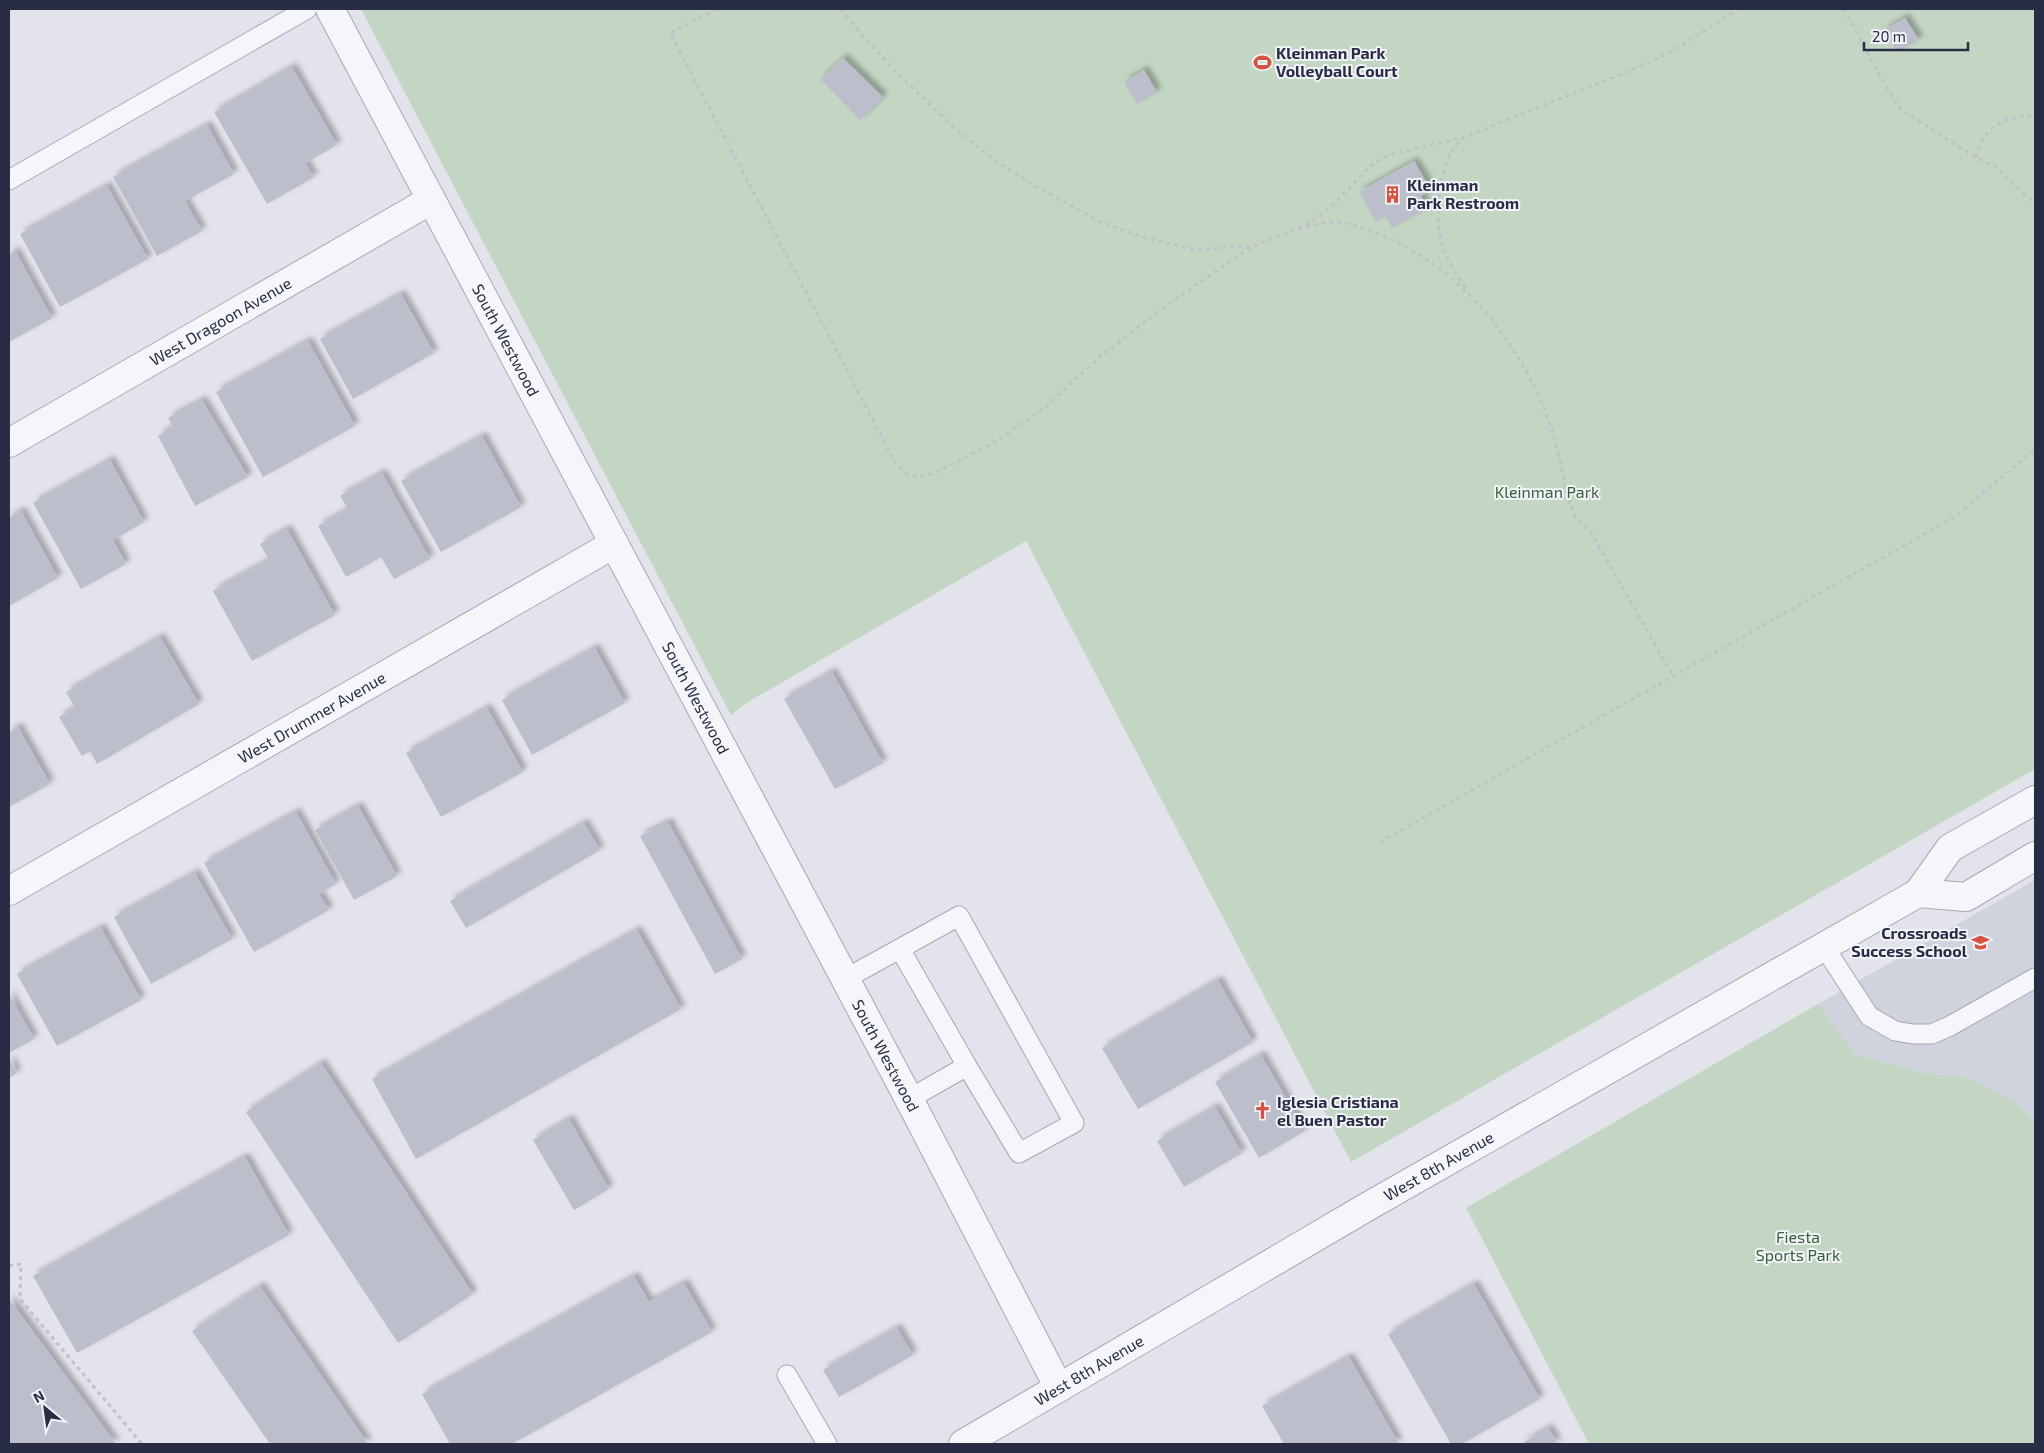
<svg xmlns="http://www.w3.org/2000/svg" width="2044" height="1453" font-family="'Exo 2',sans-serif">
	<defs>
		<filter id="shadow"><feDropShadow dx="4.5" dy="-4.5" stdDeviation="2.5" flood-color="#0004"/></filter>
	</defs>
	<rect width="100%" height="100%" fill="#e2e3eb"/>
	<path fill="#d0d2dd" d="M2035 880V1122L2015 1102 1970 1078 1924 1073 1856 1055 1818 1004Z"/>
	<path fill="#c3d6c3" d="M361 9H2035V769L1351 1162 1026 541 748 702 731 715Z
		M1818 1004 1856 1055 1924 1073 1970 1078 2015 1102 2035 1122V1444H1589L1466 1208Z"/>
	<path fill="#bcbecc" filter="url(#shadow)" d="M1905 18 1919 40 1897 52 1884 30Z
		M843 58 883 97 860 120 820 79Z
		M292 67 337 145 305 163 314 177 267 204 214 112Z
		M1144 70 1157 92 1137 104 1124 82Z
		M207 125 234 174 185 201 202 231 157 256 113 177Z
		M1414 161 1431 190 1421 196 1428 208 1392 228 1386 216 1376 222 1359 192Z
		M107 186 148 259 60 307 20 234Z
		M15 251 52 318 9 342V255Z
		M401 294 434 353 353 399 320 339Z
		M308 341 355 426 263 477 216 392Z
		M202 400 248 477 195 506 158 436 173 427 168 418Z
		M482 436 521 507 441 552 401 481Z
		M110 460 144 522 113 540 126 564 81 589 33 503Z
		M382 473 430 559 394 579 381 557 346 577 318 526 348 509 340 496Z
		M21 511 58 578 9 606V518Z
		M287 529 335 615 252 661 213 591 269 560 260 544Z
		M160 637 199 704 97 764 90 751 82 756 59 717 75 708 66 692Z
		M595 648 625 703 532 755 502 700Z
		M832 672 883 763 835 789 784 699Z
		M487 708 523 772 441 817 406 753Z
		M18 727 50 784 9 807V733Z
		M358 806 397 876 354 900 315 830Z
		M296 812 336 884 319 894 329 910 254 952 204 863Z
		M668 822 742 959 715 974 640 836Z
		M584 823 600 850 466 928 450 901Z
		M195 873 232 939 151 984 114 917Z
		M101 928 141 1000 57 1046 17 974Z
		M637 930 681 1009 416 1159 372 1079Z
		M1218 980 1253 1042 1138 1109 1102 1048Z
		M9 994 34 1039 9 1053Z
		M1261 1055 1305 1131 1259 1158 1215 1082Z
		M9 1058 17 1073 9 1078Z
		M321 1063 473 1294 398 1343 246 1112Z
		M1215 1107 1242 1153 1184 1187 1157 1141Z
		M569 1119 609 1189 574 1210 533 1140Z
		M245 1157 289 1235 77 1353 33 1276Z
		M634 1276 649 1302 684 1283 712 1332 512 1444H450L422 1394Z
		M1474 1284 1540 1399 1462 1444H1451L1388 1334Z
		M260 1286 368 1444H270L192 1331Z
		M9 1299 116 1444H9Z
		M897 1328 913 1355 839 1397 823 1370Z
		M1349 1357 1399 1444H1284L1262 1406Z
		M1548 1428 1558 1444H1521Z"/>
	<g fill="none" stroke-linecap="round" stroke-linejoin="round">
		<defs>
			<path id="service" d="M9 180 307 9
				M1823 945 1869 1016 1895 1031 1913 1034H1932L1950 1026 2035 978
				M900 949 967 1066
				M845 979 959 916 1074 1123 1019 1153 967 1066 909 1099
				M787 1375 827 1444"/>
			<g id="minor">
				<path id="s1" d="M330 9 909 1099 1059 1388"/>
				<path id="s2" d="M9 443 431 200"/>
				<path id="s3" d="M9 891 614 544"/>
			</g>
			<g id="tertiary">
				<path d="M1918 893 1966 897 2035 856"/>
				<path id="s4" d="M963 1444 1372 1204 1918 893 1950 848 2035 800"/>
			</g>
		</defs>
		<use href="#service" stroke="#a7a8b6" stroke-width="21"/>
		<use href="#minor" stroke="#a7a8b6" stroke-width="30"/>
		<use href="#tertiary" stroke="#a7a8b6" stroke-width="30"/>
		<path stroke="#c0c1ca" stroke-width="3" stroke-dasharray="4 4" stroke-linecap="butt" d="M717 9 670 33 895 462 905 473 916 476 933 474 995 442 1042 410 1101 356 1160 310 1254 245
			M841 9 863 36 903 79 954 127 994 160 1037 187 1101 222 1146 238 1195 250 1255 245 1291 232 1314 220 1331 207 1365 171 1377 161 1393 154 1467 136 1644 65 1676 49 1738 9
			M1844 9 1880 76 1900 109 1975 157 1994 166 2035 204
			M1465 137C1438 155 1433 218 1443 246 1448 261 1458 277 1467 290
			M1975 157C1989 122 1999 119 2035 115
			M1298 229C1309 226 1320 222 1332 222 1346 221 1362 228 1376 233 1454 263 1512 332 1544 408 1558 441 1562 477 1572 511L1577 519 1590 531 1673 676
			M1380 842 1956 516 2035 449
			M9 1266 21 1264 20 1299 142 1444"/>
		<use href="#service" stroke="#f5f6f9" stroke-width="19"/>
		<use href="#minor" stroke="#f5f6f9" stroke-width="28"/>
		<use href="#tertiary" stroke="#f5f6f9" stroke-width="28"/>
	</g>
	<defs>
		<symbol id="stadium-bare" viewBox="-9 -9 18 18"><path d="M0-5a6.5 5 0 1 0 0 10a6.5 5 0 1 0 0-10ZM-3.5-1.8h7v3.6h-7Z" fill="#d65242" stroke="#f2f3f8" stroke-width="2.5" paint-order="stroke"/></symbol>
		<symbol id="building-bare" viewBox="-9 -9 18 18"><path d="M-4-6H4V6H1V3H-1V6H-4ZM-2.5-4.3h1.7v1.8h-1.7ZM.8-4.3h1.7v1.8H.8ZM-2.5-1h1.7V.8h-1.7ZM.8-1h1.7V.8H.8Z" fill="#d65242" stroke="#f2f3f8" stroke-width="2.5" paint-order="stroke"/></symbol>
		<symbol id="school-bare" viewBox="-9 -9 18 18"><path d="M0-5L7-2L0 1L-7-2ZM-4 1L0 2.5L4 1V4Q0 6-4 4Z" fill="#d65242" stroke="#f2f3f8" stroke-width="2.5" paint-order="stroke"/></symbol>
		<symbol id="church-bare" viewBox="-9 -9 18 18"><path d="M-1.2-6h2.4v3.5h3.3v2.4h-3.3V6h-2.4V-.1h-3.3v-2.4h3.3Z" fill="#d65242" stroke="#f2f3f8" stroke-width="2.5" paint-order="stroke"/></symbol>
	</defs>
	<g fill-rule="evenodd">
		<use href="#stadium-bare" x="1250" y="50" width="25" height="25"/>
		<use href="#building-bare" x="1380" y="182" width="25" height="25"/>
		<use href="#school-bare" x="1968" y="930" width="25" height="25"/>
		<use href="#church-bare" x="1250" y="1098" width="25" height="25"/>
	</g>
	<g text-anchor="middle" stroke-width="4" stroke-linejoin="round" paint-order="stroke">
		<g font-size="16" font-weight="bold" fill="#292c45" stroke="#f2f3f8" text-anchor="start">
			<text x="1276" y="59">Kleinman Park<tspan x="1276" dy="18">Volleyball Court</tspan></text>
			<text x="1407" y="191">Kleinman<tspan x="1407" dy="18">Park Restroom</tspan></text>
			<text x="1967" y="939" text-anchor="end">Crossroads<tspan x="1967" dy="18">Success School</tspan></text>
			<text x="1277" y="1108">Iglesia Cristiana<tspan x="1277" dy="18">el Buen Pastor</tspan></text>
		</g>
		<g font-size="16" fill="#292c45" stroke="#f2f3f8">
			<text dy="6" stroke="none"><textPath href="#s2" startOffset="244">West Dragoon Avenue</textPath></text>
			<text dy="6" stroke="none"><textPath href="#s1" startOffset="375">South Westwood</textPath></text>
			<text dy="6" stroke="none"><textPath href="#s1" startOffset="780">South Westwood</textPath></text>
			<text dy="6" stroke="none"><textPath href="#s3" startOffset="349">West Drummer Avenue</textPath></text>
			<text dy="6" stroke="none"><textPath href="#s1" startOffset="1185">South Westwood</textPath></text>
			<text dy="6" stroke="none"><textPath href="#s4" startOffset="551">West 8th Avenue</textPath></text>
			<text dy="6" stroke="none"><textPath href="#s4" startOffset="146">West 8th Avenue</textPath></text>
		</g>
		<g font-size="16" fill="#356139" stroke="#f2f3f8">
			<text x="1547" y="498">Kleinman Park</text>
			<text x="1798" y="1243">Fiesta<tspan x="1798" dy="18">Sports Park</tspan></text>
		</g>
	</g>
	<rect width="2044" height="1453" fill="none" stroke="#292c45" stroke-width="20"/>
	<g transform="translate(45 1408) rotate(331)" stroke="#f2f3f8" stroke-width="4" paint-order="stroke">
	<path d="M0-4L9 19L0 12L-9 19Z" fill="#292c45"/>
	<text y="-8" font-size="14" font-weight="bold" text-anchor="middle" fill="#292c45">N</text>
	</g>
	<path d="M1864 42v8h104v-8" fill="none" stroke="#292c45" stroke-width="2.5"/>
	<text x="1872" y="42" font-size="15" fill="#292c45" stroke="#f2f3f8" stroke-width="4" paint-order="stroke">20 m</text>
</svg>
